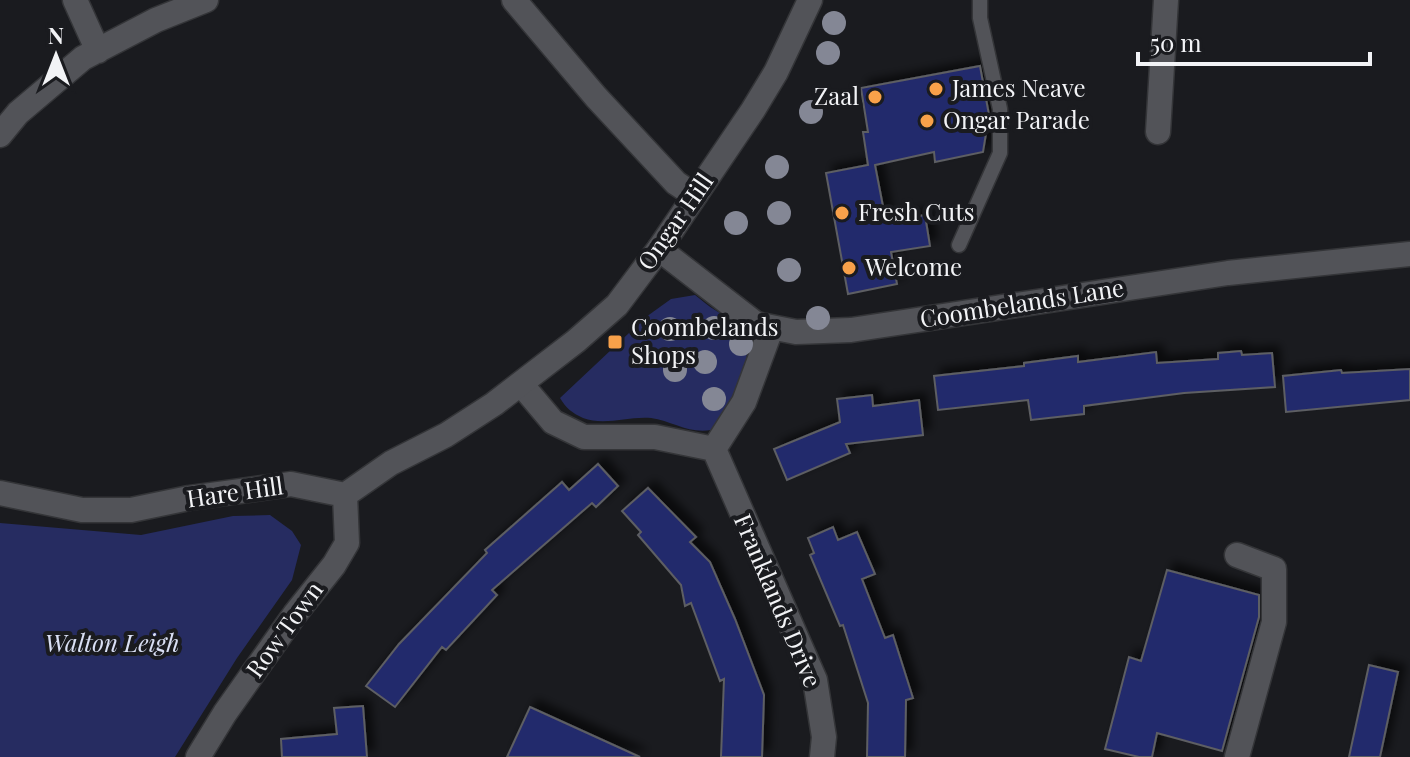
<svg xmlns="http://www.w3.org/2000/svg" width="1410" height="757" font-family="'Playfair Display',serif">
	<defs>
		<filter id="shadow"><feDropShadow dx="7" dy="-7" stdDeviation="4" flood-color="#0009"/></filter>
	</defs>
	<rect width="100%" height="100%" fill="#1a1b1f"/>
	<path fill="#262c61" d="M695 295C702 300 708 306 715 310 720 314 727 315 731 319 765 350 737 402 711 430 689 434 672 421 651 418 628 416 605 426 583 418 572 413 566 408 560 398L646 317 671 299Z
		M270 515 292 531 301 545 292 580 237 658 175 757H0V523L141 535 233 516Z"/>
	<path fill="#24296c" stroke="#5d5e63" stroke-width="2" filter="url(#shadow)" d="M980 66 989 115 983 152 935 162 934 152 875 165 886 222 925 215 930 246 891 252 897 284 848 294 826 173 868 165 863 132H868L861 88Z
		M1241 351 1242 355 1272 353 1275 387 1184 393 1084 406V414L1031 420 1028 400 938 410 934 376 1024 366V363L1078 356V362L1156 352 1157 363 1218 359V353Z
		M1410 369V400L1286 412 1283 376 1341 370 1342 373Z
		M872 395 873 406 919 400 923 435 846 444 850 453 787 480 774 449 840 422 837 399Z
		M598 464 618 486 596 507 592 503 492 590 497 595 446 650 442 647 395 707 366 686 399 644 487 553 485 550 562 482 569 490Z
		M648 488 696 537 690 542 710 562 735 619 764 695 762 757H721L724 679 720 681 691 603 685 606 681 585 638 535 641 532 622 511Z
		M833 527 838 540 857 532 875 574 862 579 885 638 893 635 913 698 906 700 905 757H867L868 703 843 625 840 626 810 555 814 553 808 538Z
		M1167 570 1259 595V617L1222 751 1157 733 1152 757H1139L1105 749 1129 657 1141 661Z
		M1369 665 1398 672 1380 757H1349Z
		M363 706 367 757H282L281 739 337 734 334 708Z
		M530 707 640 757H507Z"/>
	<g fill="none" stroke-linecap="round" stroke-linejoin="round">
		<defs>
			<path id="service" d="M959 245 1000 153V109L980 18V0"/>
			<path id="minor" d="M75 0 98 51
				M514 0 596 97 676 183 694 195
				M1158 132 1166 0
				M0 135 18 113 83 58 156 20 206 0
				M659 249 756 324 796 332 851 330 1228 273 1410 254
				M521 384 553 422 584 437H655L714 449
				M714 449 815 680 824 737 822 757
				M714 449 744 402 771 329
				M1237 555 1274 569V622L1237 757"/>
			<path id="tertiary" d="M0 493 82 510H131L189 498 291 484 345 495 391 463 446 435 494 404 576 341 617 305 659 249 753 110 776 72 810 0
				M198 757 225 713 295 614 334 565 347 543 345 495"/>
		</defs>
		<use href="#service" stroke="#343538" stroke-width="17"/>
		<use href="#minor" stroke="#343538" stroke-width="27"/>
		<use href="#tertiary" stroke="#343538" stroke-width="27"/>
		<use href="#service" stroke="#525358" stroke-width="14"/>
		<use href="#minor" stroke="#525358" stroke-width="24"/>
		<use href="#tertiary" stroke="#525358" stroke-width="24"/>
	</g>
	<g fill="#848795">
		<circle cx="834" cy="23" r="12"/>
		<circle cx="828" cy="53" r="12"/>
		<circle cx="811" cy="112" r="12"/>
		<circle cx="777" cy="167" r="12"/>
		<circle cx="779" cy="213" r="12"/>
		<circle cx="736" cy="223" r="12"/>
		<circle cx="789" cy="270" r="12"/>
		<circle cx="818" cy="318" r="12"/>
		<circle cx="714" cy="328" r="12"/>
		<circle cx="670" cy="329" r="12"/>
		<circle cx="741" cy="344" r="12"/>
		<circle cx="705" cy="362" r="12"/>
		<circle cx="675" cy="370" r="12"/>
		<circle cx="714" cy="399" r="12"/>
	</g>
	<g fill="#f8a14a" stroke="#1a1b1f" stroke-width="3">
		<circle cx="936" cy="89" r="8"/>
		<circle cx="875" cy="97" r="8"/>
		<circle cx="927" cy="121" r="8"/>
		<circle cx="842" cy="213" r="8"/>
		<circle cx="849" cy="268" r="8"/>
		<rect x="607" y="334" width="16" height="16" rx="4"/>
	</g>
	<g text-anchor="middle" stroke-width="8" stroke-linejoin="round" paint-order="stroke">
		<g font-size="24" fill="#f2f3f6" stroke="#1a1b1f" text-anchor="start">
			<text x="952" y="97">James Neave</text>
			<text x="859" y="105" text-anchor="end">Zaal</text>
			<text x="943" y="129">Ongar Parade</text>
			<text x="858" y="221">Fresh Cuts</text>
			<text x="865" y="276">Welcome</text>
			<text x="631" y="336">Coombelands<tspan x="631" dy="28">Shops</tspan></text>
		</g>
		<g font-size="24" fill="#f2f3f6" stroke="#1a1b1f">
			<text transform="translate(676 222) rotate(-55)" y="8">Ongar Hill</text>
			<text transform="translate(1022 304) rotate(-9)" y="8">Coombelands Lane</text>
			<text transform="translate(235 493) rotate(-8)" y="8">Hare Hill</text>
			<text transform="translate(777 601) rotate(67)" y="8">Franklands Drive</text>
			<text transform="translate(285 630) rotate(-54)" y="8">Row Town</text>
		</g>
		<g font-size="24" font-style="italic" fill="#dae0f5" stroke="#1a1b1f">
			<text x="112" y="652">Walton Leigh</text>
		</g>
	</g>
	<g transform="translate(56 56)" stroke="#1a1b1f" stroke-width="6" paint-order="stroke">
	<path d="M0-6L14 30L0 20L-14 30Z" fill="#f2f3f6"/>
	<text y="-12" font-size="22" font-weight="bold" text-anchor="middle" fill="#f2f3f6">N</text>
	</g>
	<path d="M1138 52v12h232v-12" fill="none" stroke="#f2f3f6" stroke-width="4"/>
	<text x="1150" y="52" font-size="24" fill="#f2f3f6" stroke="#1a1b1f" stroke-width="6" paint-order="stroke">50 m</text>
</svg>
